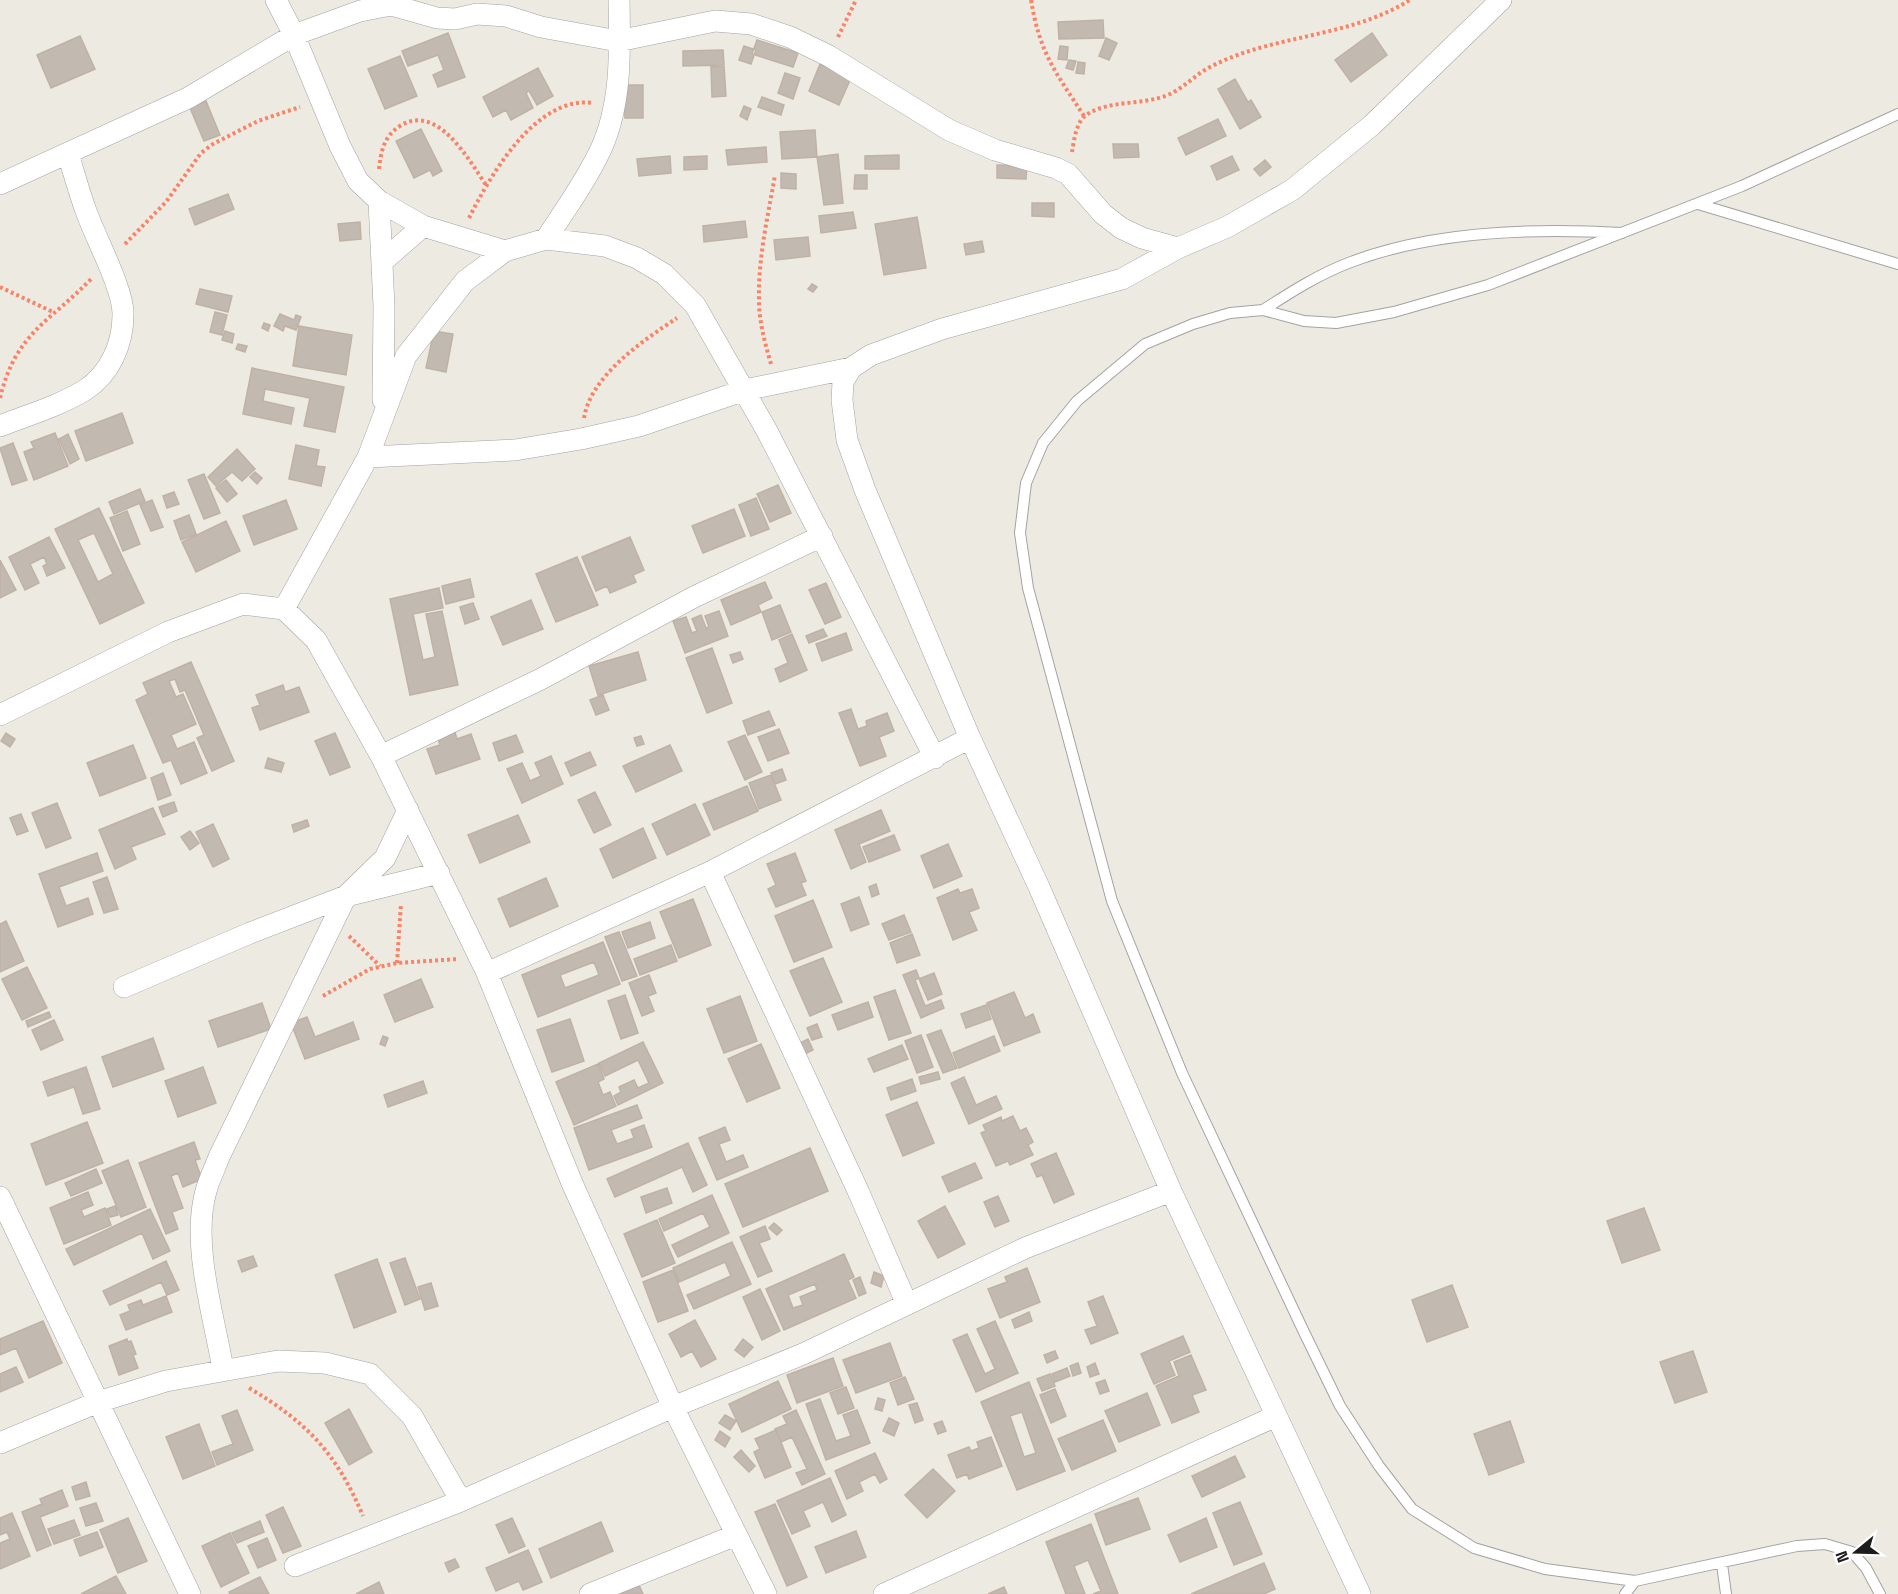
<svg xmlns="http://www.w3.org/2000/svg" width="1898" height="1594" font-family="'Space Grotesk',sans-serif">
	<rect width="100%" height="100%" fill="#edeae1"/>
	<path fill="#c2bab1" stroke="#bfb2a4" stroke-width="1.5" fill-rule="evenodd" d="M1103 20 1104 38 1059 39 1058 22Z
		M448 33 465 77 438 87 433 75 444 70 438 55 408 66 402 51Z
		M1372 33 1387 55 1351 82 1335 60Z
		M80 36 95 69 51 88 37 55Z
		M1106 38 1117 43 1109 60 1099 56Z
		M757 40 798 53 793 67 752 54Z
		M744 46 756 50 751 64 739 60Z
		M1060 46 1068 47 1067 60 1058 59Z
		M723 50 724 65 683 66V51Z
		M400 56 417 96 385 109 368 69Z
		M1069 60 1076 61 1073 70 1066 68Z
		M1078 62 1085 63 1084 74 1076 73Z
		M820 64 851 78 839 105 809 91Z
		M724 66 726 96 712 97 711 67Z
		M538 68 553 96 537 105 529 91 526 93 533 108 511 120 506 110 493 117 483 97Z
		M785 73 800 78 793 99 778 93Z
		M1235 79 1248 102 1251 100 1261 117 1240 129 1218 89Z
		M624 85H643V118H625Z
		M762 97 784 105 781 115 758 107Z
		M206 101 220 135 204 141 190 108Z
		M744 106 751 109 747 120 740 116Z
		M1218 119 1226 136 1186 155 1178 138Z
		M421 129 442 171 433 176 430 170 414 178 396 141Z
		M815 130 817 157 782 159 780 132Z
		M1113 144H1138L1139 157 1114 158Z
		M766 147 767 162 728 165 726 150Z
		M838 154 843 203 824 205 817 157Z
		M899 155V169H865V156Z
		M670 156 671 173 639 176 637 159Z
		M707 156V169L684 170V157Z
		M1232 156 1239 170 1217 180 1211 166Z
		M1265 160 1271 167 1260 176 1254 169Z
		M997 165 1027 166 1026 179 997 178Z
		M781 173 796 174V189L781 188Z
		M855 175H867V189H854Z
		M228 194 234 209 195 225 189 209Z
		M1032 203H1054V217L1032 216Z
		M853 212 856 228 821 233 819 216Z
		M917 217 926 268 884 275 875 224Z
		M745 221 747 237 704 242 703 226Z
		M360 222 361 239 340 241 338 224Z
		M808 237 810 256 776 260 774 240Z
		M982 241 984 252 966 255 964 244Z
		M812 284 817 287 813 292 808 289Z
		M200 289 232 296 228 312 196 304Z
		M215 312 227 315 222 335 210 332Z
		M280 314 294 320 296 315 301 317 296 330 285 326 283 331 274 326Z
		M264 323 270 325 268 331 262 328Z
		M299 326 352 335 346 375 293 366Z
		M225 331 234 334 232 343 222 340Z
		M434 331 453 334 446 372 426 368Z
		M238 344 247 346 245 352 236 349Z
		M252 368 344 387 335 432 304 426 310 398 265 389 263 401 294 408 291 424 243 414Z
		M122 413 133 443 86 461 75 431Z
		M55 433 68 466 34 480 24 452 34 448 31 442Z
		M68 434 79 459 70 464 59 439Z
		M13 443 27 480 12 485 0 448Z
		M296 445 319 450 316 466 325 467 321 486 289 479Z
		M237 449 255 469 242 481 232 472 216 486 208 477Z
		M255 472 262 478 257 484 250 477Z
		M204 474 220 513 204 519 188 480Z
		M226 480 237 494 227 502 216 488Z
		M778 485 791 513 770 522 757 494Z
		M140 489 145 501 114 514 109 502Z
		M174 492 179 504 167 508 163 496Z
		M756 498 769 529 751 536 739 505Z
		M152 500 163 527 151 531 140 505Z
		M286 500 297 529 254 545 243 516Z
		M99 508 144 603 100 624 55 529ZM94 533 113 574 98 582 78 540Z
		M734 509 745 536 703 553 692 526Z
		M127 511 140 544 123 551 110 518Z
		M189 515 196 534 181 540 174 521Z
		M226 521 240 551 196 572 182 542Z
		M49 537 65 568 47 576 43 566 47 564 44 557 30 564 39 583 25 590 9 557Z
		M630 537 644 570 633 575 636 582 610 593 607 586 596 591 582 557Z
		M577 557 598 605 556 622 536 574Z
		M0 560 16 590 0 598Z
		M470 579 474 597 446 604 442 586Z
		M765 582 772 598 758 605 761 612 731 625 721 600Z
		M826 583 841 617 825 624 809 590Z
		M439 588 443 608 413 614 423 660 435 657 426 614 442 611 458 685 410 695 390 599Z
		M531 600 543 629 503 645 491 617Z
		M473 603 479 619 465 624 460 607Z
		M780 605 791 632 772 640 762 612Z
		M719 611 728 636 685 653 673 621 686 617 692 633 697 631 692 619 701 615 706 628 709 627 705 616Z
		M823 629 827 636 809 643 806 636Z
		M846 633 852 650 822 661 816 644Z
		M792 634 807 670 780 682 775 669 788 663 779 640Z
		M712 648 732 703 707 713 686 658Z
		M638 652 646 680 598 695 589 666Z
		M740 652 743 659 733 663 730 655Z
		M191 662 234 761 212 771 197 738 204 735 185 690 180 692 175 679 169 681 176 697 183 694 196 724 171 735 177 749 194 742 207 773 181 784 171 760 163 763 136 700 148 694 143 683Z
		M283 685 285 692 299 687 309 712 260 730 252 708 260 705 256 695Z
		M603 695 609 710 596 715 590 700Z
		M851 709 858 729 867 726 866 721 887 713 894 731 879 737 886 756 860 766 839 713Z
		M769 711 775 725 748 735 743 721Z
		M454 729 457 739 471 734 480 759 436 774 427 749 440 745 437 735Z
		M779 729 789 753 768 761 758 737Z
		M6 733 15 739 10 747 1 741Z
		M335 733 350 767 330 775 315 741Z
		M516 735 523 752 499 761 493 743Z
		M745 735 762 772 745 780 728 742Z
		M641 736 644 744 637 746 634 738Z
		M133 745 146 778 100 796 87 763Z
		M670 745 682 771 636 792 623 766Z
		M590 752 596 765 571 776 565 763Z
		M551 756 563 784 522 803 507 769 522 763 530 781 541 776 535 763Z
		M268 758 284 763 281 772 265 768Z
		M782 769 786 780 775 784 771 773Z
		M163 773 171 795 158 800 151 778Z
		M771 775 781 800 759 809 749 783Z
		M747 786 758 811 714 830 703 804Z
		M595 792 611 825 594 833 578 800Z
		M174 802 177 811 163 817 159 807Z
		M57 803 71 838 46 848 32 813Z
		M695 804 710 835 667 855 652 824Z
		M153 808 165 834 131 847 136 859 115 869 99 830Z
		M881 810 890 831 859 844 866 862 851 869 835 830Z
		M21 814 28 831 17 835 10 818Z
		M518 815 530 842 480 863 468 835Z
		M307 820 309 826 294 832 292 825Z
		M213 824 229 859 213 867 196 832Z
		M643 828 656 858 613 878 600 849Z
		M190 831 199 843 190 850 181 837Z
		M894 835 900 850 869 862 863 847Z
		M948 844 962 876 934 888 921 856Z
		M97 853 103 871 59 887 66 906 88 898 93 914 58 927 39 874Z
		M795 853 806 881 801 883 806 895 776 907 768 889 776 885 767 864Z
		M107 877 118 909 104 913 93 882Z
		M546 878 558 906 510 927 498 899Z
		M876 884 879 894 872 897 869 887Z
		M958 889 960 893 972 889 979 908 969 912 977 930 953 940 937 898Z
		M859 897 869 924 851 931 841 904Z
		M693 899 711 945 679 958 660 912Z
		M813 900 832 947 794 962 775 916Z
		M904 915 911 932 889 940 882 924Z
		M6 921 24 961 0 972V924Z
		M650 922 655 938 628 948 622 932Z
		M619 932 637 976 622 981 605 937Z
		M912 934 920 955 897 963 890 943Z
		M603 942 620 984 538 1017 522 975ZM594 962 599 975 565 988 560 975Z
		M671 945 677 961 640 975 634 959Z
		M823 958 842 1002 810 1016 790 971Z
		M27 967 47 1008 22 1020 2 979Z
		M916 970 919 978 915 980 925 1006 941 1000 944 1008 921 1018 903 975Z
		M934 973 942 994 928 1000 919 979Z
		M649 975 656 993 648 996 654 1011 642 1016 629 983Z
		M421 979 433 1007 395 1022 384 995Z
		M895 990 911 1033 889 1040 874 997Z
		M1014 992 1025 1018 1033 1014 1040 1032 1004 1046 987 1003Z
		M625 995 638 1033 621 1039 608 1001Z
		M740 996 757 1041 724 1053 707 1009Z
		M868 1002 873 1017 838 1030 832 1015Z
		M262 1003 271 1029 218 1047 209 1021Z
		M986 1005 991 1019 966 1028 961 1014Z
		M49 1012 51 1017 28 1027 26 1021Z
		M307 1017 315 1037 353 1022 359 1039 305 1059 291 1023Z
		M570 1019 584 1061 552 1072 537 1030Z
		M54 1020 63 1040 41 1050 32 1030Z
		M817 1024 822 1037 812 1040 807 1028Z
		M941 1030 957 1068 943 1073 927 1035Z
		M921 1035 933 1067 917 1073 905 1041Z
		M383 1036 388 1038 385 1046 380 1044Z
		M994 1036 1000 1051 959 1068 953 1053Z
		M153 1038 164 1069 113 1087 102 1057Z
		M808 1039 813 1050 803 1055 798 1044Z
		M643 1042 663 1083 618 1105 614 1096 621 1092 619 1087 634 1080 638 1088 649 1083 638 1060 605 1076 599 1063Z
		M761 1044 780 1088 747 1102 728 1059Z
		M902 1045 908 1059 874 1072 868 1059Z
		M598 1064 604 1079 598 1082 603 1095 610 1092 616 1106 574 1125 556 1082Z
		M86 1067 100 1109 83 1114 74 1087 48 1096 43 1082Z
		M203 1067 216 1103 178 1117 165 1081Z
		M938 1072 940 1079 921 1084 919 1077Z
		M964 1077 976 1105 996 1096 1002 1109 969 1124 951 1083Z
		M912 1079 916 1091 891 1100 887 1088Z
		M423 1081 427 1093 388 1107 384 1095Z
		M917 1102 934 1143 903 1156 886 1115Z
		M637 1105 642 1118 611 1130 617 1144 634 1138 631 1130 644 1125 652 1147 589 1170 574 1128Z
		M1013 1116 1020 1131 1026 1128 1033 1142 1028 1145 1033 1155 1010 1165 1008 1161 996 1166 981 1133 986 1131 983 1125 1001 1117 1002 1121Z
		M87 1122 103 1163 46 1185 31 1144Z
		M725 1127 730 1140 719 1144 726 1162 743 1155 748 1167 717 1180 699 1138Z
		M194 1142 200 1159 195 1160 202 1179 183 1187 178 1173 171 1176 183 1208 172 1212 178 1229 166 1234 139 1163Z
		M688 1143 707 1185 693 1192 682 1167 615 1197 607 1179Z
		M810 1148 828 1191 743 1227 725 1184Z
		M1056 1153 1074 1194 1054 1203 1042 1175 1037 1177 1031 1164Z
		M128 1160 146 1207 121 1217 102 1171Z
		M975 1163 982 1178 949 1192 942 1177Z
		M96 1169 102 1183 71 1196 65 1183Z
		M667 1188 672 1203 646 1213 641 1197Z
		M88 1192 93 1205 81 1210 84 1217 105 1208 111 1225 64 1244 50 1208Z
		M712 1195 729 1233 678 1257 672 1245 710 1227 703 1213 664 1231 659 1219Z
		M998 1196 1009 1221 995 1227 984 1202Z
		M115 1206 118 1215 110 1217 107 1209Z
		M945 1206 965 1244 938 1258 918 1221Z
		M1644 1208 1660 1250 1622 1263 1607 1221Z
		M150 1209 170 1251 153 1259 142 1233 74 1265 66 1249Z
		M657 1220 675 1263 642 1277 624 1234Z
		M774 1223 782 1230 777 1235 769 1228Z
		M765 1226 770 1239 759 1243 772 1271 758 1277 740 1237Z
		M732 1242 751 1284 694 1309 687 1295 731 1276 725 1262 679 1282 673 1268Z
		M844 1254 854 1277 848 1280 856 1298 784 1330 766 1289ZM815 1284 817 1290 800 1297 803 1305 793 1308 788 1295Z
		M253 1256 257 1266 242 1272 238 1261Z
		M405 1258 420 1299 405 1305 390 1263Z
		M377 1259 396 1312 354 1328 335 1275Z
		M166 1261 179 1290 167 1295 161 1282 110 1305 103 1291Z
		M1027 1268 1040 1302 1000 1318 988 1289 1007 1282 1005 1277Z
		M673 1270 688 1311 658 1322 643 1282Z
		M874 1272 884 1276 881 1287 871 1283Z
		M860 1277 866 1293 859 1296 853 1280Z
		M431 1283 438 1306 425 1310 418 1287Z
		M1452 1285 1468 1327 1427 1342 1412 1300Z
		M760 1289 780 1331 762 1340 743 1297Z
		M166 1296 172 1312 126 1330 120 1315 130 1311 128 1305 141 1300 143 1305Z
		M1103 1296 1118 1333 1091 1344 1085 1330 1097 1326 1088 1302Z
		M1029 1312 1032 1321 1015 1328 1012 1320Z
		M695 1320 716 1359 701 1367 692 1351 681 1357 669 1334Z
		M43 1321 62 1363 29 1378 16 1348 0 1355V1339Z
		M995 1321 1018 1373 976 1392 953 1340 967 1334 985 1374 995 1369 977 1329Z
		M1183 1336 1190 1352 1169 1361 1175 1375 1154 1384 1141 1354Z
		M127 1339 128 1342 131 1341 136 1354 133 1355 138 1368 119 1375 109 1346Z
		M743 1339 753 1347 744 1357 735 1350Z
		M890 1343 902 1376 856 1393 843 1360Z
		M1055 1351 1058 1358 1047 1363 1044 1355Z
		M1693 1351 1707 1392 1675 1403 1660 1362Z
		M1191 1355 1206 1390 1192 1395 1199 1412 1172 1423 1156 1386 1179 1376 1174 1362Z
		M833 1358 843 1386 797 1403 787 1375Z
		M1078 1363 1081 1373 1073 1376 1070 1366Z
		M1095 1363 1099 1374 1090 1377 1087 1367Z
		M16 1367 23 1382 0 1392V1374Z
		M1067 1368 1070 1376 1055 1382 1052 1374Z
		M1050 1374 1055 1386 1042 1391 1037 1379Z
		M905 1377 914 1399 898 1405 890 1383Z
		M1105 1380 1109 1391 1100 1394 1096 1383Z
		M778 1381 791 1409 742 1432 729 1404Z
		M1029 1382 1065 1471 1017 1490 981 1402ZM1022 1412 1036 1453 1024 1457 1010 1416Z
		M846 1387 854 1408 838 1414 830 1393Z
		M1055 1389 1066 1416 1051 1423 1040 1395Z
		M1147 1393 1160 1425 1119 1442 1105 1411Z
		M878 1398 885 1400 882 1411 875 1409Z
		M820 1399 836 1441 851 1436 843 1415 857 1410 870 1443 826 1460 806 1404Z
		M917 1403 923 1420 915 1423 909 1405Z
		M349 1409 372 1452 349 1465 325 1423Z
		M237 1410 253 1450 217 1465 212 1452 233 1444 222 1416Z
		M796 1410 825 1474 802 1485 796 1473 807 1469 792 1437 781 1442 775 1429 787 1424 783 1416Z
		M725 1415 736 1421 730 1430 719 1423Z
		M889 1418 899 1423 894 1436 883 1431Z
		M1103 1420 1116 1451 1072 1470 1058 1439Z
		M942 1421 946 1431 938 1434 934 1424Z
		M1510 1421 1524 1462 1489 1475 1474 1434Z
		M199 1424 215 1466 183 1479 166 1437Z
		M776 1430 791 1467 765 1478 754 1452 760 1449 755 1439Z
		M720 1431 730 1438 725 1447 715 1440Z
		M991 1437 1002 1466 969 1479 967 1474 957 1478 948 1455 969 1447 971 1451 979 1448 977 1442Z
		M741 1450 755 1466 749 1472 734 1457Z
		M875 1453 887 1479 880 1483 875 1474 859 1482 863 1491 847 1499 835 1471Z
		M1235 1456 1245 1477 1202 1497 1192 1476Z
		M933 1469 955 1491 927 1518 905 1495Z
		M830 1478 846 1515 832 1522 823 1502 803 1511 810 1526 792 1534 777 1501Z
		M86 1482 90 1496 76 1500 72 1487Z
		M62 1490 68 1506 40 1517 51 1545 37 1551 22 1512 42 1504 40 1499Z
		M1138 1498 1150 1529 1106 1545 1095 1514Z
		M1240 1502 1262 1554 1234 1565 1213 1513Z
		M96 1503 103 1521 86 1526 80 1508Z
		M775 1504 807 1577 787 1586 755 1512Z
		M283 1507 301 1546 283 1553 266 1515Z
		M12 1513 30 1556 0 1569V1543L10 1539 7 1532 0 1535V1518Z
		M128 1518 147 1561 118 1573 100 1530Z
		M512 1518 525 1546 509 1553 496 1525Z
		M1206 1518 1217 1547 1180 1562 1168 1535Z
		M74 1520 80 1535 54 1544 48 1529Z
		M260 1521 264 1532 237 1543 232 1533Z
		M601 1522 613 1551 551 1578 539 1549Z
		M1091 1524 1118 1594H1093L1101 1591 1088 1560 1074 1566 1085 1594H1066L1046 1542Z
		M856 1531 866 1557 826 1573 815 1547Z
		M97 1532 103 1547 80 1556 74 1540Z
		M230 1533 249 1573 221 1587 202 1546Z
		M267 1538 276 1560 258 1568 248 1546Z
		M528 1550 542 1582 523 1590 519 1581 496 1591 486 1568Z
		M455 1559 459 1567 449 1572 445 1563Z
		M1264 1563 1275 1589 1264 1594H1191Z
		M116 1576 126 1594H81Z
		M260 1577 269 1594H230L229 1592Z
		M379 1582 384 1594H356Z
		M639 1585 643 1594H618Z
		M1004 1587 1007 1594H988Z"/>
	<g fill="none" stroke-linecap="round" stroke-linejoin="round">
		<defs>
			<path id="lane" d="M1698 204 1898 264
				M1263 310C1291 292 1319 274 1351 262 1432 231 1536 228 1622 233
				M1722 1564 1726 1594
				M1625 1594 1635 1581
				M1880 1594 1866 1568 1852 1552 1825 1544 1797 1546 1635 1581 1545 1569 1474 1548 1412 1509 1379 1466 1340 1406 1303 1330 1182 1073 1112 901 1028 588 1020 533 1026 483 1043 443 1077 401 1145 344 1193 324 1230 313 1263 310 1304 321 1336 323 1394 312 1488 285 1742 186 1898 114"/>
			<path id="street" d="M276 0 294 35 340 146 358 181 379 201 423 226 505 251
				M0 184 188 98 294 35 360 11 391 5 437 18 455 19 477 14 506 16 541 27 618 41 715 21 751 24 790 37 829 56 949 130 995 150 1056 168 1068 174 1103 214 1121 228 1142 238 1178 248
				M379 201 384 307 383 400
				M546 239C565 210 586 181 601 149 622 103 620 49 619 0
				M382 262 423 226
				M0 426C28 415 59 406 85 390 110 374 123 344 123 315 124 290 95 237 86 211 79 192 74 173 68 154
				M368 457 515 450 581 439 639 426 745 390 851 368
				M284 609 368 457 406 356 465 281 505 251 546 239 605 246 637 258 664 274 695 305 767 431 935 758
				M0 715 168 632 243 604 284 609 316 640 381 756 487 973 572 1183 673 1407 766 1594
				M381 756 539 680 694 597 822 536
				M710 872 859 1193 906 1302
				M487 973 710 872 970 738
				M124 987 250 933 346 896 439 873
				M0 1197 190 1594
				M223 1369C214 1316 191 1244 206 1191 209 1180 215 1168 219 1157L346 896 385 858 408 810
				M0 1443 98 1402 166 1381 278 1361 325 1363 370 1374 412 1416 461 1501
				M295 1566 461 1501 673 1407 803 1354 1025 1248 1171 1191
				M590 1594 736 1535
				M884 1594 1276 1416
				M1360 1594 1171 1191 1039 887 970 738 865 490 847 440 842 400 843 382 851 368 871 355 942 329 1122 279 1178 248 1227 227 1292 190 1372 125 1501 0"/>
		</defs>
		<use href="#lane" stroke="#a3a3a3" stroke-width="12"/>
		<use href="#street" stroke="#a3a3a3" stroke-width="22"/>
		<path stroke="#f98367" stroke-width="4" stroke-dasharray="3 3" stroke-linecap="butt" d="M1031 0C1040 54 1055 71 1084 116
			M838 37 856 0
			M1072 152C1074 141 1076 122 1086 115 1110 99 1144 106 1170 94 1185 87 1197 73 1212 66 1275 34 1349 38 1410 0
			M379 169C381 151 384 136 400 126 437 102 469 160 486 185
			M469 218C490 176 536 95 593 103
			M125 244 166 202 201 153 213 144 258 121 300 107
			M0 287 53 312
			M771 364C765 343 759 322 759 300 758 258 768 216 775 175
			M0 398C16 332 50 322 92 278
			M584 418C591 375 644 340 677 318
			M349 936 380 966
			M397 963 401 904
			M323 996 370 969 397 963 458 959
			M249 1388C307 1422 337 1454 363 1516"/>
		<use href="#lane" stroke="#fff" stroke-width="10"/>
		<use href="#street" stroke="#fff" stroke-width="21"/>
	</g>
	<g transform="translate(1856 1552) rotate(251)" stroke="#ffffff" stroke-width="4.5" paint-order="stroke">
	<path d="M0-4.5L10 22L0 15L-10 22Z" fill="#1c1c1c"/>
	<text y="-9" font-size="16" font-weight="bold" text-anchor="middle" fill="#1c1c1c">N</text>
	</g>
</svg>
